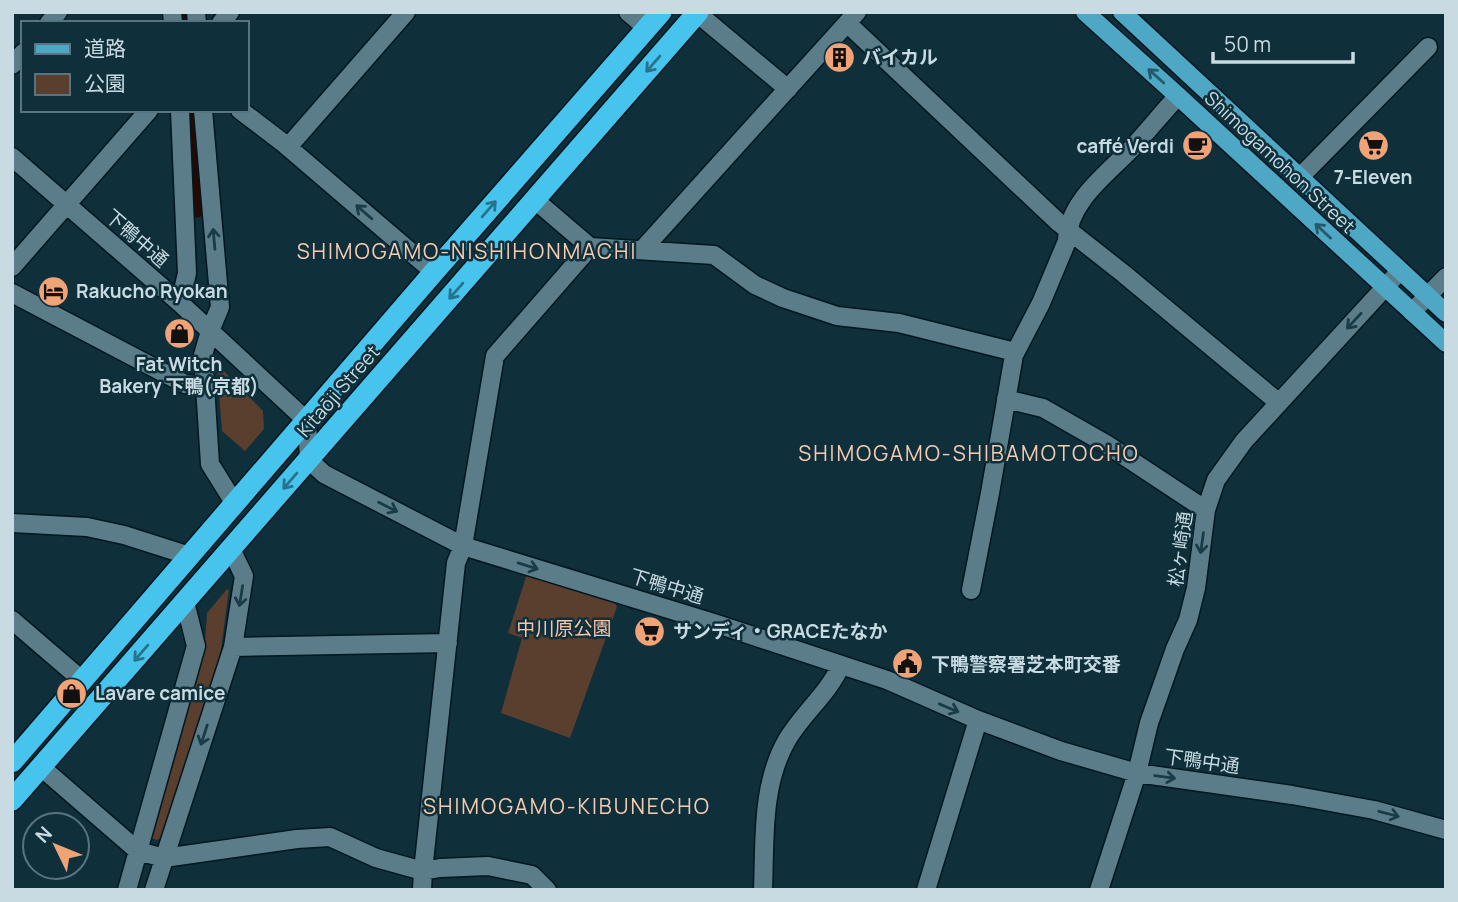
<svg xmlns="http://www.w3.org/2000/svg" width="1458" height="902" font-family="Manrope,'Noto Sans JP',sans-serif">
	<rect width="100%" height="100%" fill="#0f303b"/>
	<path fill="#5a3e2e" d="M219 366 263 411 264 429 245 451 222 431 217 367Z
		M528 571 613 599 617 607 570 738 501 713 522 638 508 633Z
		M227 589 229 590 220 657 163 837 157 840 151 838 148 831 204 655 207 613Z"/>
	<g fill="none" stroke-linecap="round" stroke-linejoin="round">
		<path stroke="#260900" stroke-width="19" d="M182 12V23
			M188 110 196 208"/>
		<defs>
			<path id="minor" d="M172 12 173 23
				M196 12 197 23
				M628 12 647 28
				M697 13 788 89
				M49 23 58 12
				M221 23 230 12
				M847 23 1058 222 1124 274 1278 402
				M12 65 23 53
				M203 110 220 307 210 331 203 355 210 464 235 504
				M240 110 282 142 434 272
				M288 147 406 12
				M12 157 180 303 307 421 309 460 324 474 463 546 714 623 887 680 978 720 1061 751 1137 773 1292 795 1374 810 1446 830
				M1300 177 1428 47
				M535 200 590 247 714 255 755 285 783 298 837 316 899 323 1015 352
				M642 250 857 12
				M12 267 149 110
				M12 293 185 384 205 386
				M180 303 187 273 180 110
				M1412 312 1446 277
				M1006 399 1043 408 1106 444 1206 510
				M12 523 87 527 124 535 190 556
				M971 590 990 493 1014 355 1041 303 1067 241C1068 202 1106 175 1131 149 1147 132 1162 113 1178 96
				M12 620 83 681
				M233 647 448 643
				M41 767 138 851 164 858 297 839 330 837 376 858 423 871 440 868 488 866 532 875 547 890
				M127 890 196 646 185 602
				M154 890 233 647 244 576 231 549
				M422 890 423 871 456 563 463 546 495 356 590 247
				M763 890C765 840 761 785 787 740 803 713 828 694 841 665
				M926 890 978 720
				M1099 890 1137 773 1149 723 1175 649 1188 620 1196 588 1206 510 1216 480 1244 441 1400 271"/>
			<path id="major" d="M1085 12 1178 96 1446 343
				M1122 12 1446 313"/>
			<path id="highway" d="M12 762 434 272 661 12
				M12 800 698 12"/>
		</defs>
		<use href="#minor" stroke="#01171f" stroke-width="21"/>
		<use href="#major" stroke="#01171f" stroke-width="21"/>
		<use href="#highway" stroke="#01171f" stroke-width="24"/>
		<use href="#minor" stroke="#5b7d8a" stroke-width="18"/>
		<use href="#major" stroke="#4ea8c5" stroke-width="18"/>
		<use href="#highway" stroke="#46c4ed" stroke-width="21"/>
	</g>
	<defs><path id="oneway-shaft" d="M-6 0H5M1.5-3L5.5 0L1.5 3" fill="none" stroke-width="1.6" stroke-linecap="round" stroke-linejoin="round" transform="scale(1.75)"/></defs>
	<g stroke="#28738b">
		<use href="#oneway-shaft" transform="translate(653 64) rotate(131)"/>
		<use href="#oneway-shaft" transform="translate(489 209) rotate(-49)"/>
		<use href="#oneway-shaft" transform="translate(456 291) rotate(131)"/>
		<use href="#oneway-shaft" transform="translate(290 481) rotate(131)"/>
		<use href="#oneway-shaft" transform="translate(141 653) rotate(131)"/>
	</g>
	<g stroke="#255a6b">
		<use href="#oneway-shaft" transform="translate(1156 76) rotate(-138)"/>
		<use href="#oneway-shaft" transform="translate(1323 231) rotate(-137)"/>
	</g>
	<g stroke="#1a3c47">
		<use href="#oneway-shaft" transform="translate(364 212) rotate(-139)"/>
		<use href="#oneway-shaft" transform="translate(214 239) rotate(-95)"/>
		<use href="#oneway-shaft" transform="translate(1354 321) rotate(133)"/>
		<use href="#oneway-shaft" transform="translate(388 507) rotate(27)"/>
		<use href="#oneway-shaft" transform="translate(1202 543) rotate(98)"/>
		<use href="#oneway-shaft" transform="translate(528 566) rotate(17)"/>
		<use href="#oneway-shaft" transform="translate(241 596) rotate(99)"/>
		<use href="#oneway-shaft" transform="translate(949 708) rotate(23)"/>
		<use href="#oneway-shaft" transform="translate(204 735) rotate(108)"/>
		<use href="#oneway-shaft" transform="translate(1165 777) rotate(8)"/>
		<use href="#oneway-shaft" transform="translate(1389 814) rotate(15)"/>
	</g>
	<defs>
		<symbol id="building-disc" viewBox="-11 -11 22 22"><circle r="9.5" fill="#efa377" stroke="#0f303b"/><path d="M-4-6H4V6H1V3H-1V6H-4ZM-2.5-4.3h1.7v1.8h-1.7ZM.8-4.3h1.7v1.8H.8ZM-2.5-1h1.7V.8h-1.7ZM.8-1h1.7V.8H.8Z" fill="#111"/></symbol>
		<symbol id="cafe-disc" viewBox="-11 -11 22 22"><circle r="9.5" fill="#efa377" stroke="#0f303b"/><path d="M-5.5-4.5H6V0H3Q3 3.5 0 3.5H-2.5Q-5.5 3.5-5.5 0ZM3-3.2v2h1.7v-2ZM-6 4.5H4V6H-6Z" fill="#111"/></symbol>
		<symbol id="supermarket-disc" viewBox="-11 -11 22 22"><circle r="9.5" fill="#efa377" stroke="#0f303b"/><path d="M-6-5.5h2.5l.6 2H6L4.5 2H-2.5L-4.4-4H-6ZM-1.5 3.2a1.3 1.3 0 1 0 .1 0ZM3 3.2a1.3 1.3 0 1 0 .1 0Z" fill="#111"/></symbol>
		<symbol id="hotel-disc" viewBox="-11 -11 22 22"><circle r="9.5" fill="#efa377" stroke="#0f303b"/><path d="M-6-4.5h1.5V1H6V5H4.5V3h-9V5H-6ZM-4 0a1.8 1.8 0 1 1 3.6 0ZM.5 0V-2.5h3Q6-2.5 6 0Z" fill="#111"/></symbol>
		<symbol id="shop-disc" viewBox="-11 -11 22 22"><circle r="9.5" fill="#efa377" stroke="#0f303b"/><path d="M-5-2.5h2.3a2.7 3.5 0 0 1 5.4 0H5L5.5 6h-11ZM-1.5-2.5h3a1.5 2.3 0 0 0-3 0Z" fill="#111"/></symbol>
		<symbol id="civic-disc" viewBox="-11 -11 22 22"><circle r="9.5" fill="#efa377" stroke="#0f303b"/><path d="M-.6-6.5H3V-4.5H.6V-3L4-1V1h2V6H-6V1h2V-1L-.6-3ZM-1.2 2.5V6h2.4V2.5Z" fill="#111"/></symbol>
	</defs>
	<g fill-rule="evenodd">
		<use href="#building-disc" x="822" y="40" width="35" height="35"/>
		<use href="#cafe-disc" x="1180" y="128" width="35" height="35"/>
		<use href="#supermarket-disc" x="1356" y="128" width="35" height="35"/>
		<use href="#hotel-disc" x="36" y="274" width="35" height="35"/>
		<use href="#shop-disc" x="162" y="316" width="35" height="35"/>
		<use href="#supermarket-disc" x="632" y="614" width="35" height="35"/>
		<use href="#civic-disc" x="890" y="646" width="35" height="35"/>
		<use href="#shop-disc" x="54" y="676" width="35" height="35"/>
	</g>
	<g text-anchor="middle" stroke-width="5" stroke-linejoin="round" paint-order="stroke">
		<g font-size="19" font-weight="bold" fill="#c8dae2" stroke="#0f303b" text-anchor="start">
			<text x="862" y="64">バイカル</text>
			<text x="1174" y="153" text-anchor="end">caffé Verdi</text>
			<text x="1373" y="184" text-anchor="middle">7-Eleven</text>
			<text x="76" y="298">Rakucho Ryokan</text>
			<text x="179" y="371" text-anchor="middle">Fat Witch<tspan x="179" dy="22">Bakery 下鴨(京都)</tspan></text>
			<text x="673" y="638">サンディ・GRACEたなか</text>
			<text x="931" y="671">下鴨警察署芝本町交番</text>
			<text x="95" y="700">Lavare camice</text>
		</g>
		<g font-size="19" fill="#c8dae2" stroke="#0f303b">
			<text transform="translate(1280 162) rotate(43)" y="7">Shimogamohon Street</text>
			<text transform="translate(137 238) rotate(41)" y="7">下鴨中通</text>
			<text transform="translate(338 391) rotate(-49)" y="7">Kitaōji Street</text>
			<text transform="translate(1180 549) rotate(-82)" y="7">松ヶ崎通</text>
			<text transform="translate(667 586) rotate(17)" y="7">下鴨中通</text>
			<text transform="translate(1202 761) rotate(8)" y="7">下鴨中通</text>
		</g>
		<g font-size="19" fill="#f8c5a8" stroke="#0f303b">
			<text x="564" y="635">中川原公園</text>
		</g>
		<g font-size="21" letter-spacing="2" fill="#f7cbb2" stroke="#0f303b">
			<text x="467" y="259">SHIMOGAMO-NISHIHONMACHI</text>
			<text x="969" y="461">SHIMOGAMO-SHIBAMOTOCHO</text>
			<text x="567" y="814">SHIMOGAMO-KIBUNECHO</text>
		</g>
	</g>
	<rect width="1458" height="902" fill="none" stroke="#c8dae2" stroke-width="28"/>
	<rect x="21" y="21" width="228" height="91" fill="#0f303b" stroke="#59747e" stroke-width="2"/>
	<rect x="35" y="44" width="35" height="10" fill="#4ea8c5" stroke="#59747e" stroke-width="2"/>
	<text x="84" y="56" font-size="21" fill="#c8dae2">道路</text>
	<rect x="35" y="74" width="35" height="21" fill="#5a3e2e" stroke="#59747e" stroke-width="2"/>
	<text x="84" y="91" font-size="21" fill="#c8dae2">公園</text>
	<g transform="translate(56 846) rotate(313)"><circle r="33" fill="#0f303b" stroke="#59747e" stroke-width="2"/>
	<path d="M0-5L12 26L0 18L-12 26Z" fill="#efa377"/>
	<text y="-10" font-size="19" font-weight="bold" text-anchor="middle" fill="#c8dae2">N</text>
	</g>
	<path d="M1213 52v10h140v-10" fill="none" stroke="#c8dae2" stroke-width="3.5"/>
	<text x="1224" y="52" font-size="21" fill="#c8dae2" stroke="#0f303b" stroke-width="5" paint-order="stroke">50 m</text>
</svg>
